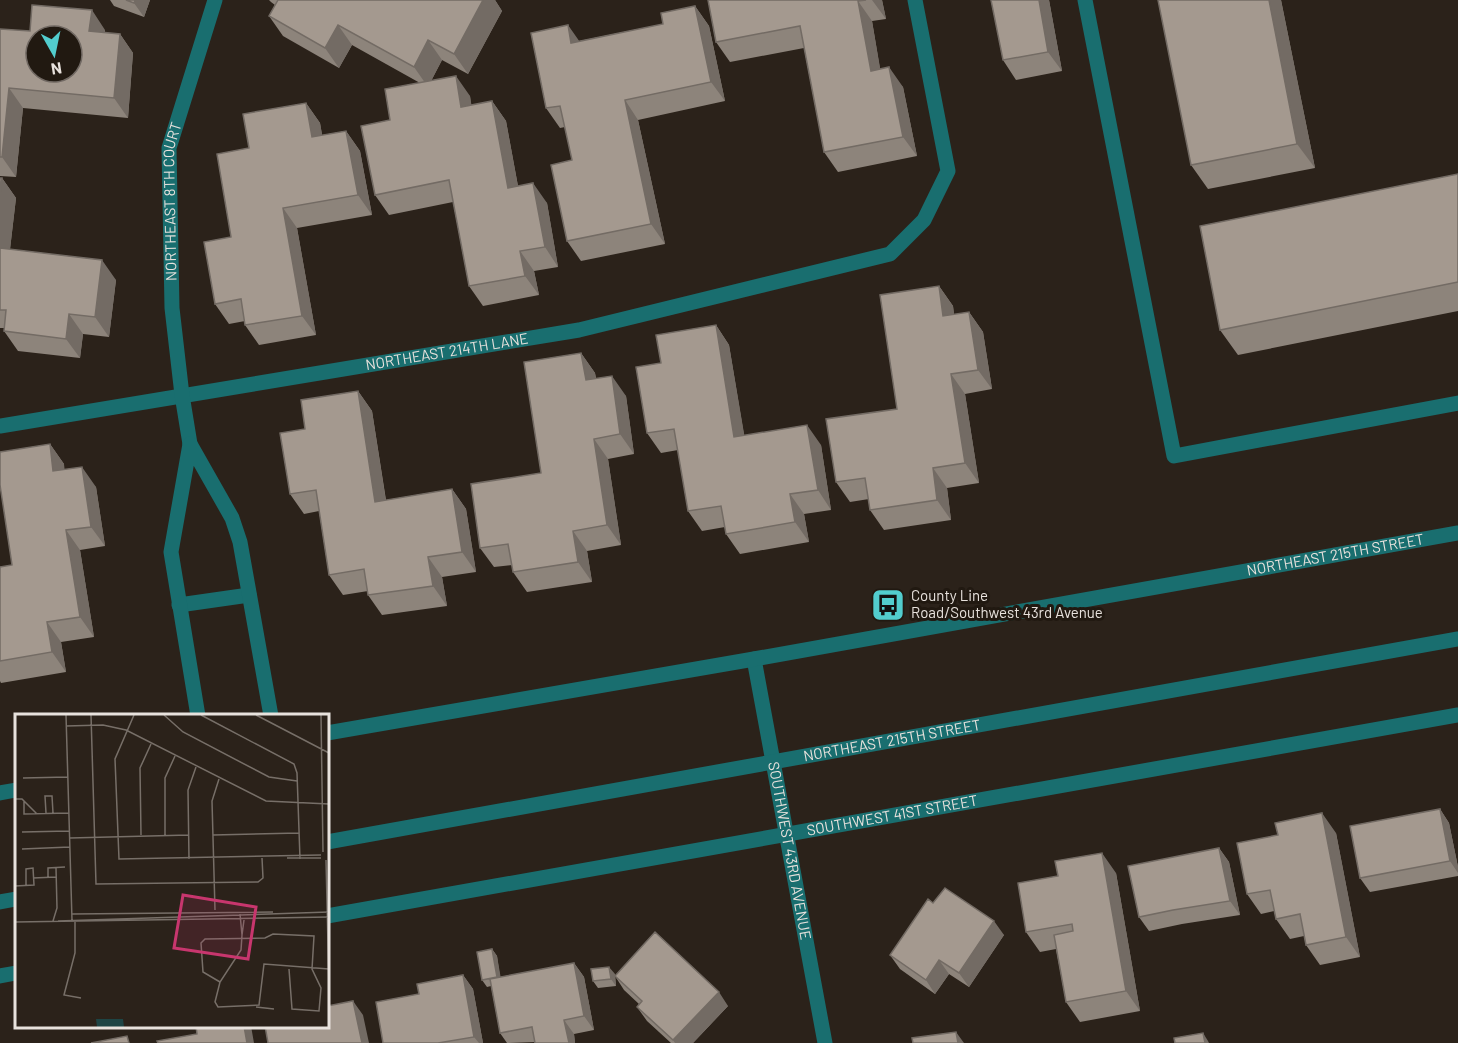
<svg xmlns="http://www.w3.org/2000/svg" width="1458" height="1043" font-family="Barlow,sans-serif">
	<rect width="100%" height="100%" fill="#2b221a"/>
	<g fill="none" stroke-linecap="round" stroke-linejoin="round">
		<path stroke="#196e6f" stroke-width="15" d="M1085 0 1174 456 1458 403"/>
		<g stroke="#196e6f" stroke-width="15">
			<path id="s1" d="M0 426 579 330 890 254 924 220 948 171 915 0"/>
			<path id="s2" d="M190 444 182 395 172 308 169 148 215 0"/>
			<path d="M179 605 249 595"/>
			<path id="s3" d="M754 659 825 1043"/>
			<path d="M198 716 171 552 190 444 232 518 240 542 271 716"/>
			<path id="s4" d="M327 916 1458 715"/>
			<path d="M0 976 16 973"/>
		</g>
		<g stroke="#196e6f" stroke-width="15">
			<path id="s5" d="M327 733 754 659 1458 533"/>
			<path d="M0 793 16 790"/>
			<path id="s6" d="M327 842 1458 639"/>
			<path d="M0 902 16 899"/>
		</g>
	</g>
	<path fill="#8d847b" d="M110 0H150L144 17 114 6Z
		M269 0H495L502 11 468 74 442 60 431 81 470 96 471 105 492 101 506 121 518 186 547 203 558 267 534 271 539 295 483 306 469 286 453 202 389 215 375 195 390 120 420 83 352 45 339 68 283 36 269 16 275 5 271 2Z
		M708 0H882L886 19 872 21 880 69 903 87 917 156 838 172 824 152 804 48 730 62 716 42Z
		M991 0H1049L1062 71 1016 80 1003 60Z
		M1281 0 1315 168 1208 189 1191 165Z
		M695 6 709 26 725 101 638 120 665 244 581 261 567 241 572 160 565 127 560 128 546 108 579 41 663 24Z
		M0 29 30 31 105 30V33L120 34 133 53 128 118 23 108 16 177 0 176Z
		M306 103 320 123 322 135 346 131 360 151 372 215 297 228 316 335 259 345 245 325V321L229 324 215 304 231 237 249 148Z
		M1458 174V311L1238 355 1220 330Z
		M0 178H2L16 198 10 249 116 280 109 337 83 334 80 358 18 351 4 331V328H0Z
		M939 286 953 306 954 315 969 312 983 332 992 389 965 394 979 483 947 488 951 520 884 530 870 510 869 499 850 502 836 482 897 409Z
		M716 325 729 345 744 435 821 445 831 510 804 514 809 542 740 554 726 534 725 527 702 531 688 511 678 450 661 453 647 433 661 363Z
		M581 353 595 373 596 378 626 396 634 454 608 459 621 545 587 551 592 582 527 592 513 572 512 565 494 567 480 548 541 473Z
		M358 391 372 411 386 500 452 489 466 509 476 572 442 577 447 606 382 615 368 595V591L343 595 329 575 319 511 304 514 290 494 305 429Z
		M50 444 64 464V469L96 487 105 546 80 550 94 637 61 642 66 672 1 683 0 681V567L12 565Z
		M1440 809 1449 823 1458 867V876L1370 892 1360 878Z
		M1336 833 1360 957 1320 965 1306 945 1304 936 1290 939 1276 919 1274 911 1261 914 1247 894Z
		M1219 848 1229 862 1240 915 1182 924 1149 931 1139 917Z
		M1116 873 1140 1011 1080 1022 1066 1002 1056 949 1040 952 1026 932 1058 876Z
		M933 903 1004 935 969 987 949 974 935 994 900 969 890 955Z
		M492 949 497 956 500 977 574 963 584 977 594 1030 574 1034 575 1043H535V1042L507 1043 500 1033 491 986 487 987 482 980Z
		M615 974V976L728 1006 693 1043H671L647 1021 637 1007 639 1004 624 990 615 976 616 986 598 988 593 981Z
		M463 975 473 989 483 1043H383L419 994Z"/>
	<path fill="#736b64" d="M135 0H150L144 17 134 3Z
		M483 0H495L502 11 468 74 454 54Z
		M872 0H882L886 19Z
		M1039 0H1049L1062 71 1048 52Z
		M1269 0H1281L1315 168 1297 144Z
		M858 1 872 21 884 91 871 71Z
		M695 6 709 26 725 101 711 82Z
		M92 10 105 30 103 51 89 31Z
		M338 25 352 45 339 68 325 48Z
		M568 25 582 45 571 43Z
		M120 34 133 53 128 118 114 98Z
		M428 40 442 60 428 87 414 67Z
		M889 67 903 87 917 156 903 137Z
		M456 76 470 96 475 127 461 107Z
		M9 88 23 108 16 177 2 157Z
		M625 100 638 120 665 244 651 224Z
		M492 101 506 121 522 208 508 188Z
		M306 103 320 123 326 156 312 137Z
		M346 131 360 151 372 215 358 195Z
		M2 178 16 198 8 267 0 257V194Z
		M533 183 547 203 558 267 545 247Z
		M283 208 297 228 316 335 302 316Z
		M520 251 534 271 539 295 525 276Z
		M102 260 116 280 109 337 95 317Z
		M939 286 953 306 957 336 943 316Z
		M969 312 983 332 992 389 978 370Z
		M69 314 83 334 80 358 66 339Z
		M716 325 729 345 748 457 734 437Z
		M581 353 595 373 599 400 586 380Z
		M951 374 965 394 979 483 965 463Z
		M612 376 626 396 634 454 620 434Z
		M358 391 372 411 389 521 375 502Z
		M807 425 821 445 831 510 818 490Z
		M594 439 608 459 621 545 607 525Z
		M50 444 64 464 67 491 53 471Z
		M82 467 96 487 105 546 91 527Z
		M933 468 947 488 951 520 937 500Z
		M452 489 466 509 476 572 462 552Z
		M790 494 804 514 809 542 795 522Z
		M66 530 80 550 94 637 80 617Z
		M573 531 587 551 592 582 578 562Z
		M428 557 442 577 447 606 433 586Z
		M47 622 61 642 66 672 52 652Z
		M1440 809 1449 823 1458 867V873L1450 861Z
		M1322 813 1336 833 1360 957 1346 937Z
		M1219 848 1229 862 1240 915 1230 901Z
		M1102 853 1116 873 1140 1011 1126 991Z
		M994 921 1004 935 969 987 959 973Z
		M492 949 497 956 502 985 497 977Z
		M939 960 949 974 935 994 926 980Z
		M574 963 584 977 594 1030 584 1016Z
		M609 967 615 974 616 986 611 979Z
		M463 975 473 989 483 1043H479L474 1037Z
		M719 992 728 1006 693 1043H675L673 1040Z
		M353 1001 363 1015 369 1043H362Z
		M564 1020 574 1034 575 1043H569Z
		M244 1026H251L254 1043H247Z
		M956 1032 964 1043H958Z
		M1203 1033 1208 1041 1209 1043H1205Z"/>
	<path fill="#a4998f" stroke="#736b64" stroke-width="1.5" fill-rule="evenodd" d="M126 0H135L134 3Z
		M278 0H483L454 54 428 40 414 67 338 25 325 48 269 16Z
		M708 0H866L858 1 871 71 889 67 903 137 824 152 800 26 716 42Z
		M991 0H1039L1048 52 1003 60Z
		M1158 0H1269L1297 144 1191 165Z
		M32 5 92 10 89 31 120 34 114 98 9 88 2 157H0V29L30 31ZM36 36H72V72H36Z
		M695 6 711 82 625 100 651 224 567 241 551 165 572 160 560 106 546 108 531 33 568 25 571 43 663 24 661 13Z
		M456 76 461 107 492 101 508 188 533 183 545 247 520 251 525 276 469 286 449 180 375 195 361 126 390 120 385 89Z
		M306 103 312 137 346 131 358 195 283 208 302 316 245 325 241 299 215 304 204 242 231 237 217 154 249 148 243 114Z
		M1458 174V282L1220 330 1200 226Z
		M0 178H2L0 194Z
		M0 248 102 260 95 317 69 314 66 339 4 331 6 310H0Z
		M939 286 943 316 969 312 978 370 951 374 965 463 933 468 937 500 870 510 865 478 836 482 826 419 897 409 880 295Z
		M716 325 734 437 807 425 818 490 790 494 795 522 726 534 721 506 688 511 674 429 647 433 636 367 661 363 656 335Z
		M581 353 586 380 612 376 620 434 594 439 607 525 573 531 578 562 513 572 508 544 480 548 471 484 541 473 524 362Z
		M358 391 375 502 452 489 462 552 428 557 433 586 368 595 364 569 329 575 316 490 290 494 280 433 305 429 301 400Z
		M50 444 53 471 82 467 91 527 66 530 80 617 47 622 52 652 0 661V567L12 565 0 485V452Z
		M1440 809 1450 861 1360 878 1350 826Z
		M1322 813 1346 937 1306 945 1300 914 1276 919 1270 890 1247 894 1237 843 1278 835 1275 823Z
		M1219 848 1230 901 1173 910 1139 917 1128 866Z
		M1102 853 1126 991 1066 1002 1054 935 1073 931 1072 924 1026 932 1018 883 1058 876 1055 861Z
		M945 888 994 921 959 973 939 960 926 980 890 955 928 899 933 903Z
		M655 932 719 992 673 1040 637 1007 642 1001 615 976Z
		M492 949 497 977 482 980 477 952Z
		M574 963 584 1016 564 1020 569 1043H535L532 1027 500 1033 490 979Z
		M609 967 611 979 593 981 591 969Z
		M463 975 474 1037 438 1043H383L376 1002 419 994 417 984Z
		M353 1001 362 1043H268L265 1026H327V1006Z
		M196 1026H244L247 1043H158L157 1041 197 1034Z
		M956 1032 958 1043H913L912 1038Z
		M1203 1033 1205 1043H1175L1174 1038Z
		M127 1036 129 1043H91Z"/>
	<defs>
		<symbol id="bus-square" viewBox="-11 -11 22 22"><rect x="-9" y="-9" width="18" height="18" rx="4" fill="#52cdce" stroke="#211911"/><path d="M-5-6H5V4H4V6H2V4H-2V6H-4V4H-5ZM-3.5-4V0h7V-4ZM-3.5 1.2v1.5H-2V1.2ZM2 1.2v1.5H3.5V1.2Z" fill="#111"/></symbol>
	</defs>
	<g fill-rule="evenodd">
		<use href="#bus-square" x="869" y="586" width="38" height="38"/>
	</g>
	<g text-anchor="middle" stroke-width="6" stroke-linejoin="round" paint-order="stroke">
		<g font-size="15" fill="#e8e2dd" stroke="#211911">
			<text dy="5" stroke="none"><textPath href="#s2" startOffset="244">NORTHEAST 8TH COURT</textPath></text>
			<text dy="5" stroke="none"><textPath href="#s1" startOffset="453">NORTHEAST 214TH LANE</textPath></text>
			<text dy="5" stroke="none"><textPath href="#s5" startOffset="1024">NORTHEAST 215TH STREET</textPath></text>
			<text dy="5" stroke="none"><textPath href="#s6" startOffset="574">NORTHEAST 215TH STREET</textPath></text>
			<text dy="5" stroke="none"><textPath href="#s4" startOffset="574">SOUTHWEST 41ST STREET</textPath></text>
			<text dy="5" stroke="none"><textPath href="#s3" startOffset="195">SOUTHWEST 43RD AVENUE</textPath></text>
		</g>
		<g font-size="15" fill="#e8e2dd" stroke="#211911" text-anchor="start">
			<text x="911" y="601">County Line<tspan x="911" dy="17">Road/Southwest 43rd Avenue</tspan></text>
		</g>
	</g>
	<g transform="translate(15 714)">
		<rect width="314" height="314" fill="#2b221a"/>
		<path d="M81 305H108L109 313H82Z" fill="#1e4545"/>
		<path fill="none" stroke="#776f68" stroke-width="1.5" d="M51 1 57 206M76 1 81 170 243 168 248 164 247 144M119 1 100 45 104 145 306 141M149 1 168 18 254 63 282 67M186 1 279 50 282 59 285 145M241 1 314 39M306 1 308 138M51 12 88 11 111 16 251 87 314 90M8 64 53 63M0 85H7L22 100M9 87V100L54 99M31 99 30 82H37L38 99M7 118 54 117M126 121 125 54 136 30M198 121 284 119M150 122V64L160 42M55 124 174 121M7 135 55 133M272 144H306M174 145 173 76 181 53M311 146 314 275M33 163V154L50 153M18 164 41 163M0 172 19 171 18 154 11 155V171M200 196 197 87 204 65M57 200 258 198M225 200 227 221 229 206M38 207 42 194 41 154M43 207 314 198M0 208 314 203M60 208V239L49 281 66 284M227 221 226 236 205 268 200 288 203 293 244 291 249 250 314 255M205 268 188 258 186 229 190 225 250 224 258 220 299 222 297 255 306 274 304 297 277 295 274 255M241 293 259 295"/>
		<path fill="#c8366e" fill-opacity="0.15" stroke="#c8366e" stroke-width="3" d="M168 181 241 193 233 245 159 234Z"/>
		<rect width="314" height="314" fill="none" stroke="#e8e2dd" stroke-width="3"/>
	</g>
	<g transform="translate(54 54) rotate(171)"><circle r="28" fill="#211911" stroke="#716963" stroke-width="1.5"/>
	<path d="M0-4.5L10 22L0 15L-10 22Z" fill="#52cdce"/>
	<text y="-9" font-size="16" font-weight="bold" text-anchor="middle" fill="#e8e2dd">N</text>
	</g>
</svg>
